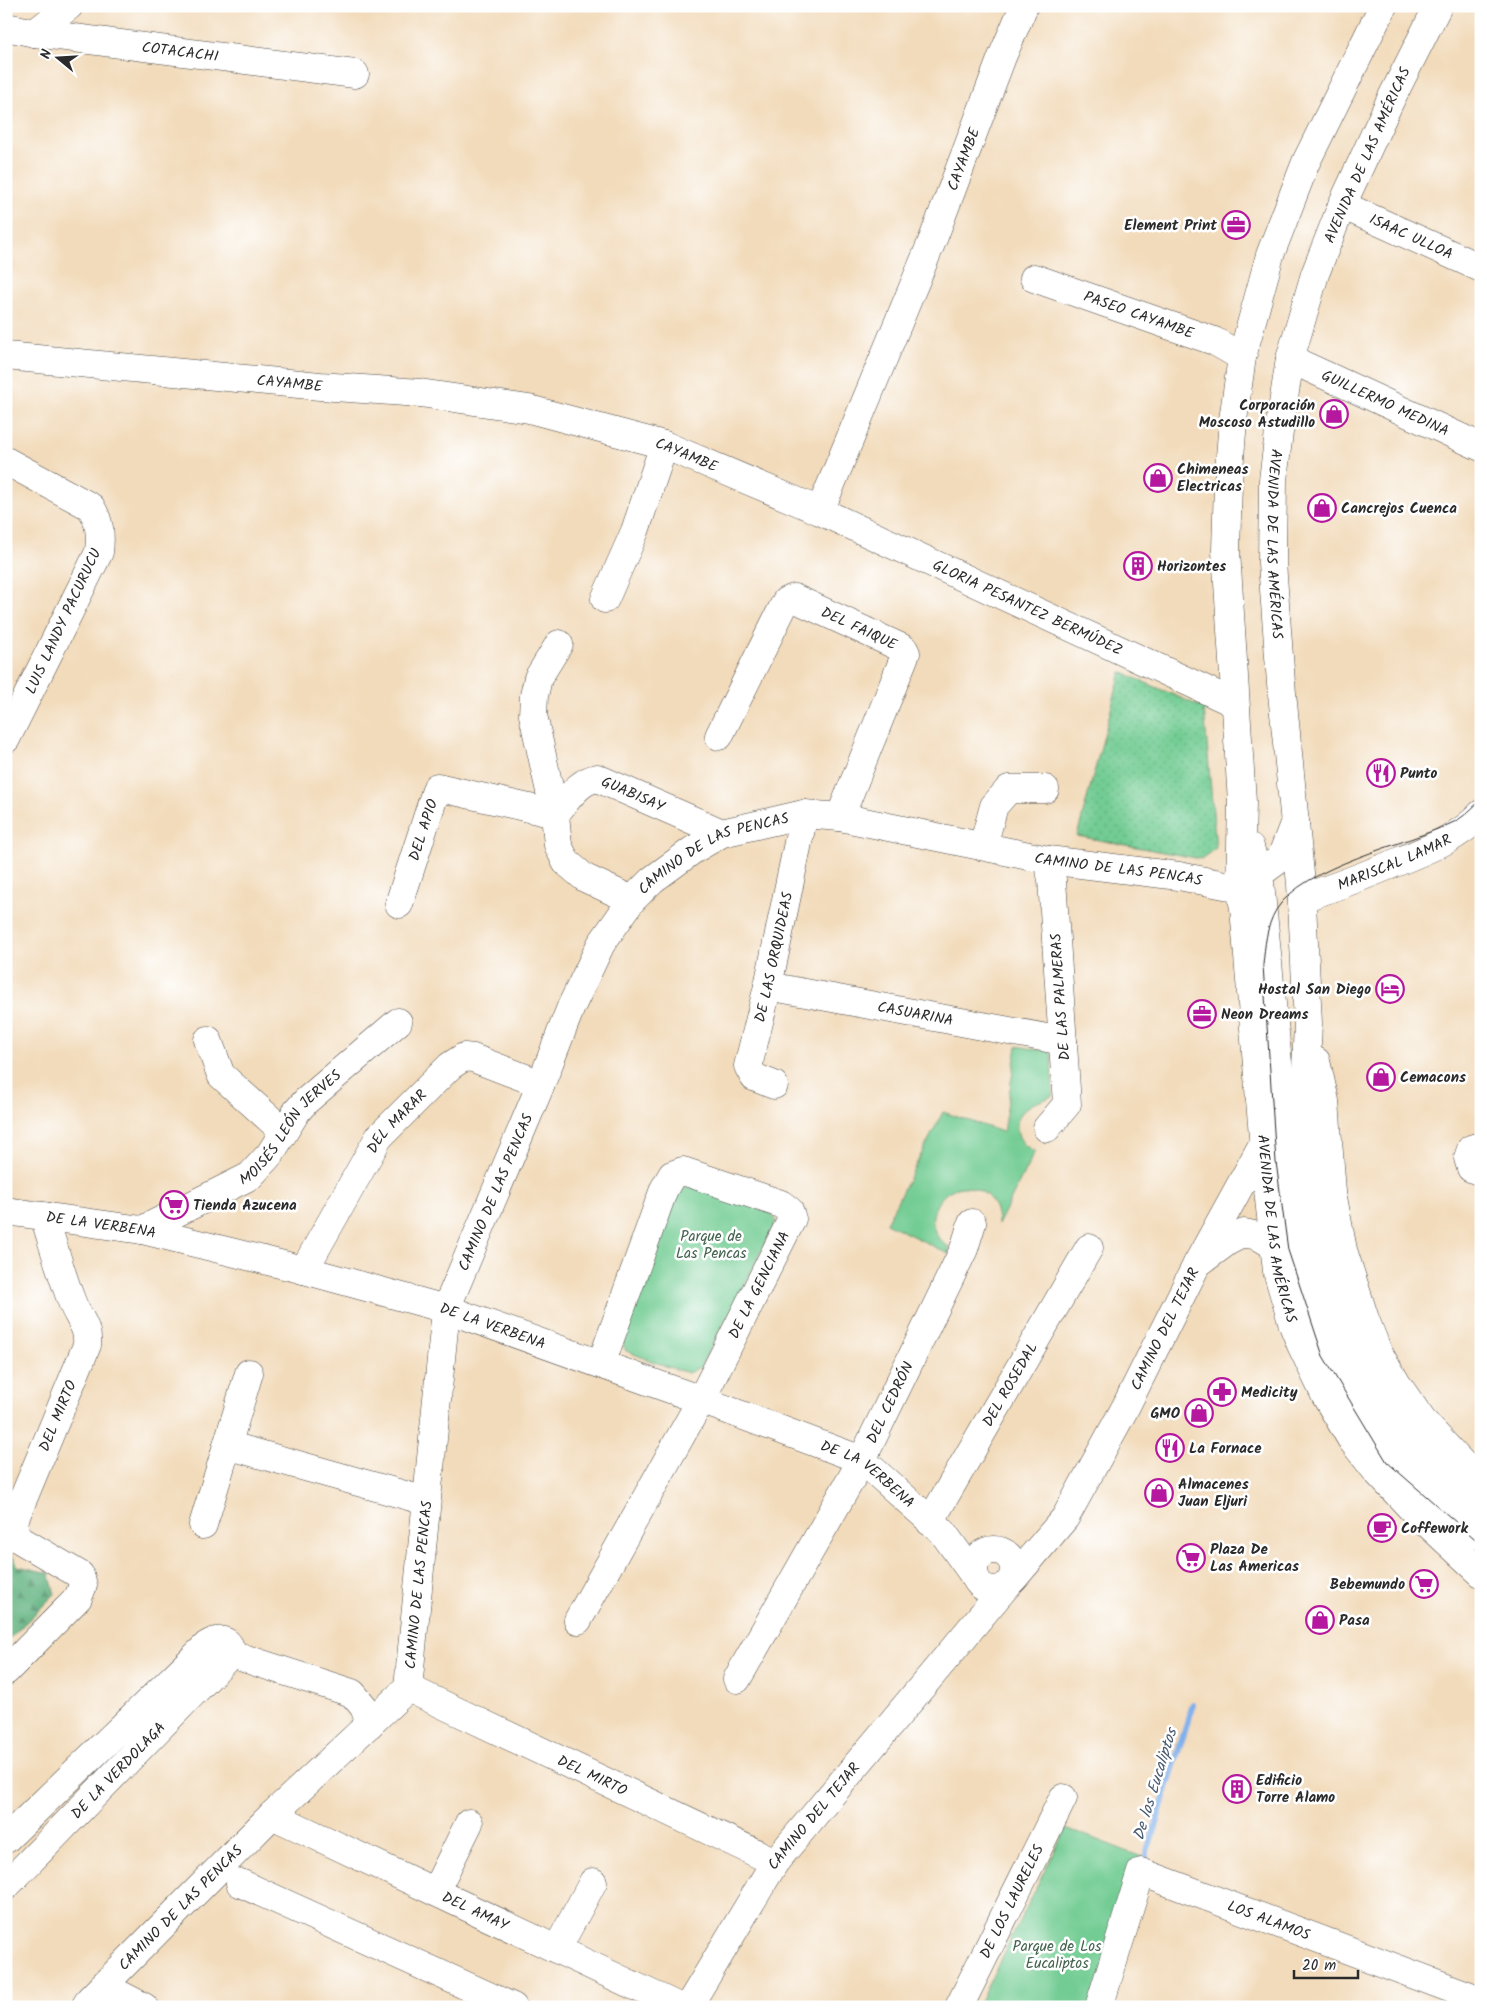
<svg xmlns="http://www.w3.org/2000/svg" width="1487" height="2013" font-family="Kalam,sans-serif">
	<defs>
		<pattern id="grass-dots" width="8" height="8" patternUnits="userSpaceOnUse" patternTransform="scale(1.25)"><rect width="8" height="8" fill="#72cc93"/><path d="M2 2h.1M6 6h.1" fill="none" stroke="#63af7f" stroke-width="1.8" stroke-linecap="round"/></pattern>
		<pattern id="forest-firs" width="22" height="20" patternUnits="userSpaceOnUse" patternTransform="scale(1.25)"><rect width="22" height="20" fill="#5db07d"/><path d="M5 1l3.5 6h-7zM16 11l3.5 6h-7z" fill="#4d8f67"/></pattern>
	</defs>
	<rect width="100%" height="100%" fill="#fff"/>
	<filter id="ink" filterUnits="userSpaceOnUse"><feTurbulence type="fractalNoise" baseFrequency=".02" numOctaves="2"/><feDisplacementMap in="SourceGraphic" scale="10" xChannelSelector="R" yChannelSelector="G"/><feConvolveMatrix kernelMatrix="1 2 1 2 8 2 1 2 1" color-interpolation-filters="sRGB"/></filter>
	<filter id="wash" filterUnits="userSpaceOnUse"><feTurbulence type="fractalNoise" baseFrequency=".0096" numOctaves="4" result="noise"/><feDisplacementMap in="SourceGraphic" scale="20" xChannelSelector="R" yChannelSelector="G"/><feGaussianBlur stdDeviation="1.12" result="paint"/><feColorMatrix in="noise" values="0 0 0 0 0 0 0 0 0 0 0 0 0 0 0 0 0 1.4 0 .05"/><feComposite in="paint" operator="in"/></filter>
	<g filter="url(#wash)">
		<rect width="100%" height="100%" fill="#f2dbbb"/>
		<path fill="url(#grass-dots)" stroke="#4e7c5f" d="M1121 672 1204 708 1216 848 1201 859 1077 836Z"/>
		<path fill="url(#forest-firs)" stroke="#446e54" d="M6 1545 18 1566 49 1573 55 1594 6 1642Z"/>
		<path fill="#72cc93" stroke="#4e7c5f" d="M1017 1046 1051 1052 1053 1095C1045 1101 1035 1101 1028 1107 1010 1119 1015 1144 1035 1151L998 1225C998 1211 994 1200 982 1192 945 1170 912 1225 949 1247V1254L886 1223 943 1112 1003 1132Z
			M692 1186 771 1213 776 1221 742 1290 700 1367 688 1373 662 1365 626 1351 623 1344V1336L677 1194 684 1188Z
			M1066 1828 1142 1857 1132 1879 1092 2007H977Z"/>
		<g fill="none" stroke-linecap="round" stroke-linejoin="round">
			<path stroke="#7fb0eb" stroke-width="6" d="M1143 1865 1193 1704"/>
		</g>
	</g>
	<g filter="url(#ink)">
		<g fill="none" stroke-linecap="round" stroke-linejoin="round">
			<defs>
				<g id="minor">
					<path id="s1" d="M6 27 35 33 355 74"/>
					<path d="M35 33 69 6"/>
					<path id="s2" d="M1342 205 1481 268"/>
					<path id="s3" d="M1034 278 1214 341 1242 357"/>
					<path id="s4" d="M6 356 320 386 420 393 529 409 664 445 820 511 1234 703"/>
					<path id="s5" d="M1290 359 1481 447"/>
					<path d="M6 461 91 507C100 522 101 535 99 552L6 739"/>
					<path id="s6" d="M820 511 933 239 1002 57 1024 6"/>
					<path d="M605 599 635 531 664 445"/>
					<path d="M559 644 538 678 534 696 533 715 555 814 558 845 566 862 585 878 632 900"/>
					<path id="s7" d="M719 736 786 601 794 598 904 649 906 653 840 817"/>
					<path d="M983 846 994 806 1009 789H1045"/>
					<path id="s8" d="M1302 898C1336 887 1369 874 1402 860 1429 849 1461 836 1481 814"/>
					<path id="s9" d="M399 904 437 787 555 814C567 801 578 781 597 778L722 833"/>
					<path id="s10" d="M768 986 1063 1041"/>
					<path d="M208 1040 221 1075 284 1132"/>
					<path id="s11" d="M774 1085 754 1077 748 1066 768 986 804 814"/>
					<path d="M1047 1128 1067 1104 1052 880 1048 860"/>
					<path d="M1481 1146 1471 1149 1468 1158 1471 1168 1481 1172"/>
					<path id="s12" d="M6 1211 142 1230 304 1270 446 1309 701 1400 862 1460 942 1531 975 1577"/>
					<path id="s13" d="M142 1230 250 1176 270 1154 297 1111 306 1101 398 1022"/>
					<path id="s14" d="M304 1270 379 1137 450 1066 464 1057 473 1058 541 1084"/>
					<path d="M227 1445 426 1501"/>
					<path id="s15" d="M930 1522 1089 1248"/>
					<path d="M203 1525 249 1373"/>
					<circle cx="994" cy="1570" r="20"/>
					<path id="s16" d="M1013 1579 1065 1518 1124 1410 1197 1264 1264 1142"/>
					<path id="s17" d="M578 1620 701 1400 792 1219 789 1210 781 1204 683 1171 672 1175 664 1189 601 1364"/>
					<path id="s18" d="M6 1671 78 1598 83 1585 80 1575 17 1538C14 1530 13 1524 16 1516L87 1345C89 1327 78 1318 72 1302 61 1274 53 1244 44 1216"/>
					<path id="s19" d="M737 1679 862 1460 964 1249 972 1223"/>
					<path id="s20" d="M408 1688 775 1862"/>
					<path id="s21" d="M272 1815 679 2007"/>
					<path d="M6 1839 207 1645C218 1638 231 1638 231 1654L352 1693 364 1707 370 1724"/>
					<path d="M240 1883 513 2007"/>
					<path id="s22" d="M6 1886 231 1654"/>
					<path d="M435 1892 469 1823"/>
					<path d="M557 1949 593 1882"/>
					<path d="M103 1986 144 2007"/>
					<path id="s23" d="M85 2007 90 1999 272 1815 408 1688 446 1309 541 1084 571 1007 601 944 632 900 652 880 693 850 722 833 804 814 840 817 1048 860 1179 876 1240 888 1281 858 1295 821"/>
					<path id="s24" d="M688 2007 775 1862 1008 1584"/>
					<path id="s25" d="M959 2007 1063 1798"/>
					<path id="s26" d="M1099 2007 1141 1872 1481 2000"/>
				</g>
				<g id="major">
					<path id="s27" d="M1383 6 1306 162 1270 255 1242 357 1233 420 1228 482 1226 551 1242 802 1240 888 1244 908 1266 1172 1277 1271 1293 1325 1301 1345 1325 1395 1351 1439 1377 1472 1411 1508 1481 1573"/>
					<path id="s28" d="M1438 6 1390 101 1342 205 1315 274 1290 359 1280 424 1273 480 1272 563 1281 683 1301 884 1308 1023 1304 1114 1309 1179 1321 1258 1353 1342 1371 1383 1403 1434 1465 1501 1481 1514"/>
					<path d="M1250 847 1260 883 1279 1073 1284 1163 1304 1271 1323 1330 1355 1401 1391 1452 1481 1536"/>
					<path d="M1316 1061 1325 1101 1332 1192 1343 1250 1365 1319 1378 1352 1397 1384 1422 1420 1481 1484"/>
					<path d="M1197 1264 1227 1242 1244 1233 1258 1236 1275 1246"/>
				</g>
			</defs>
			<use href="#minor" stroke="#494541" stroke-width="29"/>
			<use href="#major" stroke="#494541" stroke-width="29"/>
			<use href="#minor" stroke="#fff" stroke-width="28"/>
			<use href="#major" stroke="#fff" stroke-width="28"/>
			<path stroke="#2b2b2b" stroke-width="1" d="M1481 800C1473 807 1464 817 1454 822 1406 845 1304 865 1276 910 1266 927 1265 946 1263 965L1276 1162 1288 1250 1323 1356 1387 1462 1481 1544"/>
		</g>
	</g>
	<defs>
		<symbol id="office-ring" viewBox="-11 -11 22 22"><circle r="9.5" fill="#fff" stroke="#b5179e" stroke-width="1.5"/><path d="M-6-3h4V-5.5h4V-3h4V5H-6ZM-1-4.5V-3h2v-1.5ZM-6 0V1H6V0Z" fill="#b5179e"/></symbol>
		<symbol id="shop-ring" viewBox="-11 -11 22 22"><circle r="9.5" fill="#fff" stroke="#b5179e" stroke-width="1.5"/><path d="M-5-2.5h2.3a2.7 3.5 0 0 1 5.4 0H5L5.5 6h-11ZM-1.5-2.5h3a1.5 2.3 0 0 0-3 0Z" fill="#b5179e"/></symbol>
		<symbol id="building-ring" viewBox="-11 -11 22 22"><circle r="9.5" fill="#fff" stroke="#b5179e" stroke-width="1.5"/><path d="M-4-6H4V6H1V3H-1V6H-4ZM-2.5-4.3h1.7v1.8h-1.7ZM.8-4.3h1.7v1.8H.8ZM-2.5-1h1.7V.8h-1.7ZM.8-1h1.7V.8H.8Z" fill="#b5179e"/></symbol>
		<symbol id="restaurant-ring" viewBox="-11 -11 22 22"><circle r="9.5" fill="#fff" stroke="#b5179e" stroke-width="1.5"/><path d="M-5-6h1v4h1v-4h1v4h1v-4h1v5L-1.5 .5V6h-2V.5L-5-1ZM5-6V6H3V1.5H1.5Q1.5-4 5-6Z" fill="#b5179e"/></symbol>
		<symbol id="hotel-ring" viewBox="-11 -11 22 22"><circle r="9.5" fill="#fff" stroke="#b5179e" stroke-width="1.5"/><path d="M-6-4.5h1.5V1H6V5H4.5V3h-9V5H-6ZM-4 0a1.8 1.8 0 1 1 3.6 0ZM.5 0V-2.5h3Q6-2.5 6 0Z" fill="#b5179e"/></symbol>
		<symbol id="supermarket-ring" viewBox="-11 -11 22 22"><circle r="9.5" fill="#fff" stroke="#b5179e" stroke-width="1.5"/><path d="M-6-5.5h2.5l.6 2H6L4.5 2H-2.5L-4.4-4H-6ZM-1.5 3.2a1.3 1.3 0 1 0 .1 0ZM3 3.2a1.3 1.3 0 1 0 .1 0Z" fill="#b5179e"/></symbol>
		<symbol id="pharmacy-ring" viewBox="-11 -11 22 22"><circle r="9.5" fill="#fff" stroke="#b5179e" stroke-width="1.5"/><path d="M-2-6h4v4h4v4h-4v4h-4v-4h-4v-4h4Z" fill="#b5179e"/></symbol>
		<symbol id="cafe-ring" viewBox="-11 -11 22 22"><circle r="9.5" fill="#fff" stroke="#b5179e" stroke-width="1.5"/><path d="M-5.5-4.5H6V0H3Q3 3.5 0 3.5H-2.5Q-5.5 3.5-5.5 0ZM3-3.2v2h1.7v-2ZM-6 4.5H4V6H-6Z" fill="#b5179e"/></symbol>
	</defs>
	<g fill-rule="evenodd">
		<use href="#office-ring" x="1220" y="209" width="32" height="32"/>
		<use href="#shop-ring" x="1318" y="398" width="32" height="32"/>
		<use href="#shop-ring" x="1142" y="462" width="32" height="32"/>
		<use href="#shop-ring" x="1306" y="492" width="32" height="32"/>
		<use href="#building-ring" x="1122" y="550" width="32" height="32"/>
		<use href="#restaurant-ring" x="1365" y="757" width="32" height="32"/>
		<use href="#hotel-ring" x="1374" y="973" width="32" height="32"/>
		<use href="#office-ring" x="1186" y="998" width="32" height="32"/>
		<use href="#shop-ring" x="1365" y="1061" width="32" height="32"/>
		<use href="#supermarket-ring" x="158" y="1189" width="32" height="32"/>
		<use href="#pharmacy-ring" x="1206" y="1376" width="32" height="32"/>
		<use href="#shop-ring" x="1183" y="1397" width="32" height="32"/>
		<use href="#restaurant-ring" x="1154" y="1432" width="32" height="32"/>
		<use href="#shop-ring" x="1143" y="1477" width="32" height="32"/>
		<use href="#cafe-ring" x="1366" y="1512" width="32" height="32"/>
		<use href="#supermarket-ring" x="1175" y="1542" width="32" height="32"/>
		<use href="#supermarket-ring" x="1408" y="1568" width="32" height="32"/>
		<use href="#shop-ring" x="1304" y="1604" width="32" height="32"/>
		<use href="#building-ring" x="1221" y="1773" width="32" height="32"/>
	</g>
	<g text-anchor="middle" stroke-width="5" stroke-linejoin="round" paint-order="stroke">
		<g font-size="15" fill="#2b2b2b" stroke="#fff">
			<text dy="5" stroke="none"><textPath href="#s1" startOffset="176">COTACACHI</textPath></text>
			<text transform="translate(1367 155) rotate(-66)" y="5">AVENIDA DE LAS AMÉRICAS</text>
			<text dy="5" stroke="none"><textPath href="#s6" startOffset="380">CAYAMBE</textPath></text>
			<text dy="5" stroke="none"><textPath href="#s2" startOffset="76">ISAAC ULLOA</textPath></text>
			<text dy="5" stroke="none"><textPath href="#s3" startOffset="111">PASEO CAYAMBE</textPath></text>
			<text dy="5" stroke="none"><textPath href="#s4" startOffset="285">CAYAMBE</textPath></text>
			<text dy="5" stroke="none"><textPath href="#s5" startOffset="105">GUILLERMO MEDINA</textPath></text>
			<text dy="5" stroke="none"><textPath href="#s4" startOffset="690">CAYAMBE</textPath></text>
			<text dy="5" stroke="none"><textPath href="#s28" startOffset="570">AVENIDA DE LAS AMÉRICAS</textPath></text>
			<text dy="5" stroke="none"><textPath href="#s4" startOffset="1064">GLORIA PESANTEZ BERMÚDEZ</textPath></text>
			<text transform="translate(63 621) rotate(-65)" y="5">LUIS LANDY PACURUCU</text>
			<text dy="5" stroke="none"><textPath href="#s7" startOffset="231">DEL FAIQUE</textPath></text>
			<text dy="5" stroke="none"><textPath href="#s9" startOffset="340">GUABISAY</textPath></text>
			<text dy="5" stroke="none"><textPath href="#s9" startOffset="78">DEL APIO</textPath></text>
			<text dy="5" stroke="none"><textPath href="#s23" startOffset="1382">CAMINO DE LAS PENCAS</textPath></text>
			<text dy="5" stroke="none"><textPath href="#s8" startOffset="99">MARISCAL LAMAR</textPath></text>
			<text dy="5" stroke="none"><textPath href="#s23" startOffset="1802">CAMINO DE LAS PENCAS</textPath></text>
			<text dy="5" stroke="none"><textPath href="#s11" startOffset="146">DE LAS ORQUIDEAS</textPath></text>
			<text transform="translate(1060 997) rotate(-94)" y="5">DE LAS PALMERAS</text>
			<text dy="5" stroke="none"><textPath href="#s10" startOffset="150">CASUARINA</textPath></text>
			<text dy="5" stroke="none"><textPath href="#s14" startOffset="176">DEL MARAR</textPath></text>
			<text dy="5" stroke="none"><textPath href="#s13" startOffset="184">MOISÉS LEÓN JERVES</textPath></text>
			<text dy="5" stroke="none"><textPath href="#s23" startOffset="962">CAMINO DE LAS PENCAS</textPath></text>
			<text dy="5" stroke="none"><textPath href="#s12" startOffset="96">DE LA VERBENA</textPath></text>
			<text dy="5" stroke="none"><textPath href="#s27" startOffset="1255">AVENIDA DE LAS AMÉRICAS</textPath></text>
			<text dy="5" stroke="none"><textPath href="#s17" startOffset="381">DE LA GENCIANA</textPath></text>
			<text dy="5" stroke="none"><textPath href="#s12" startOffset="501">DE LA VERBENA</textPath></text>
			<text dy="5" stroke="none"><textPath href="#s16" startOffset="294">CAMINO DEL TEJAR</textPath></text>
			<text dy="5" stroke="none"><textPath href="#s15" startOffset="159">DEL ROSEDAL</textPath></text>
			<text dy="5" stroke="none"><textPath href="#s19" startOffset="316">DEL CEDRÓN</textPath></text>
			<text dy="5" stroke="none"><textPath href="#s18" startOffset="331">DEL MIRTO</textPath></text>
			<text dy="5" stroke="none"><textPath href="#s12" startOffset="906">DE LA VERBENA</textPath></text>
			<text dy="5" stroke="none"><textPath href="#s23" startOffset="558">CAMINO DE LAS PENCAS</textPath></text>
			<text dy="5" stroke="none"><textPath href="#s22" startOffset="161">DE LA VERDOLAGA</textPath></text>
			<text dy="5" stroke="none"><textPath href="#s20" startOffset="204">DEL MIRTO</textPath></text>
			<text dy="5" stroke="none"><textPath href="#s24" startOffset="229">CAMINO DEL TEJAR</textPath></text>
			<text dy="5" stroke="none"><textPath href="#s25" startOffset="118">DE LOS LAURELES</textPath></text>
			<text dy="5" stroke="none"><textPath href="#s23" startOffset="138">CAMINO DE LAS PENCAS</textPath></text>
			<text dy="5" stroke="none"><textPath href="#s21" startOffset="225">DEL AMAY</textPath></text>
			<text dy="5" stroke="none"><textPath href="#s26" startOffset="278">LOS ALAMOS</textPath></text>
		</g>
		<g font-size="15" font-weight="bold" fill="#2b2b2b" stroke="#fff" text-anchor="start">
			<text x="1217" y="230" text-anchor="end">Element Print</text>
			<text x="1315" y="410" text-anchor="end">Corporación<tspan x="1315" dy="17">Moscoso Astudillo</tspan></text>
			<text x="1177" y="474">Chimeneas<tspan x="1177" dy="17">Electricas</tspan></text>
			<text x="1341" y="513">Cancrejos Cuenca</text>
			<text x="1157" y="571">Horizontes</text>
			<text x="1400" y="778">Punto</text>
			<text x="1371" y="994" text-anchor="end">Hostal San Diego</text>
			<text x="1221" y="1019">Neon Dreams</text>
			<text x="1400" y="1082">Cemacons</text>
			<text x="193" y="1210">Tienda Azucena</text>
			<text x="1241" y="1397">Medicity</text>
			<text x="1180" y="1418" text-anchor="end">GMO</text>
			<text x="1189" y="1453">La Fornace</text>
			<text x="1178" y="1489">Almacenes<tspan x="1178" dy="17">Juan Eljuri</tspan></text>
			<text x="1401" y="1533">Coffework</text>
			<text x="1210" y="1554">Plaza De<tspan x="1210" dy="17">Las Americas</tspan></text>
			<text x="1405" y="1589" text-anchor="end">Bebemundo</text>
			<text x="1339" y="1625">Pasa</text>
			<text x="1256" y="1785">Edificio<tspan x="1256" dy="17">Torre Alamo</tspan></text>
		</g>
		<g font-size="15" fill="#44634f" stroke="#fff">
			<text x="711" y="1241">Parque de<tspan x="711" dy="17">Las Pencas</tspan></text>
			<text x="1057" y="1951">Parque de Los<tspan x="1057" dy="17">Eucaliptos</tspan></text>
		</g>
		<g font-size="16" font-style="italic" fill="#485a6e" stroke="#fff">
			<text transform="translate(1154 1784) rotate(-73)" y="6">De los Eucaliptos</text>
		</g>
	</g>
	<rect width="1487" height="2013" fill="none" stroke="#fff" stroke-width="25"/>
	<g transform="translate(58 58) rotate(288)" stroke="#ffffff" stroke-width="4" paint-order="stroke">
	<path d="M0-4L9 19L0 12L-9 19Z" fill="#2b2b2b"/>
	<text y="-8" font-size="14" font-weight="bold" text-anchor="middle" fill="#2b2b2b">N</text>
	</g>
	<path d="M1294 1970v8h64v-8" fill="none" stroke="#2b2b2b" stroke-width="2.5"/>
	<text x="1302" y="1970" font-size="15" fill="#2b2b2b" stroke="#ffffff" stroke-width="4" paint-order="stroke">20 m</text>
</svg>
